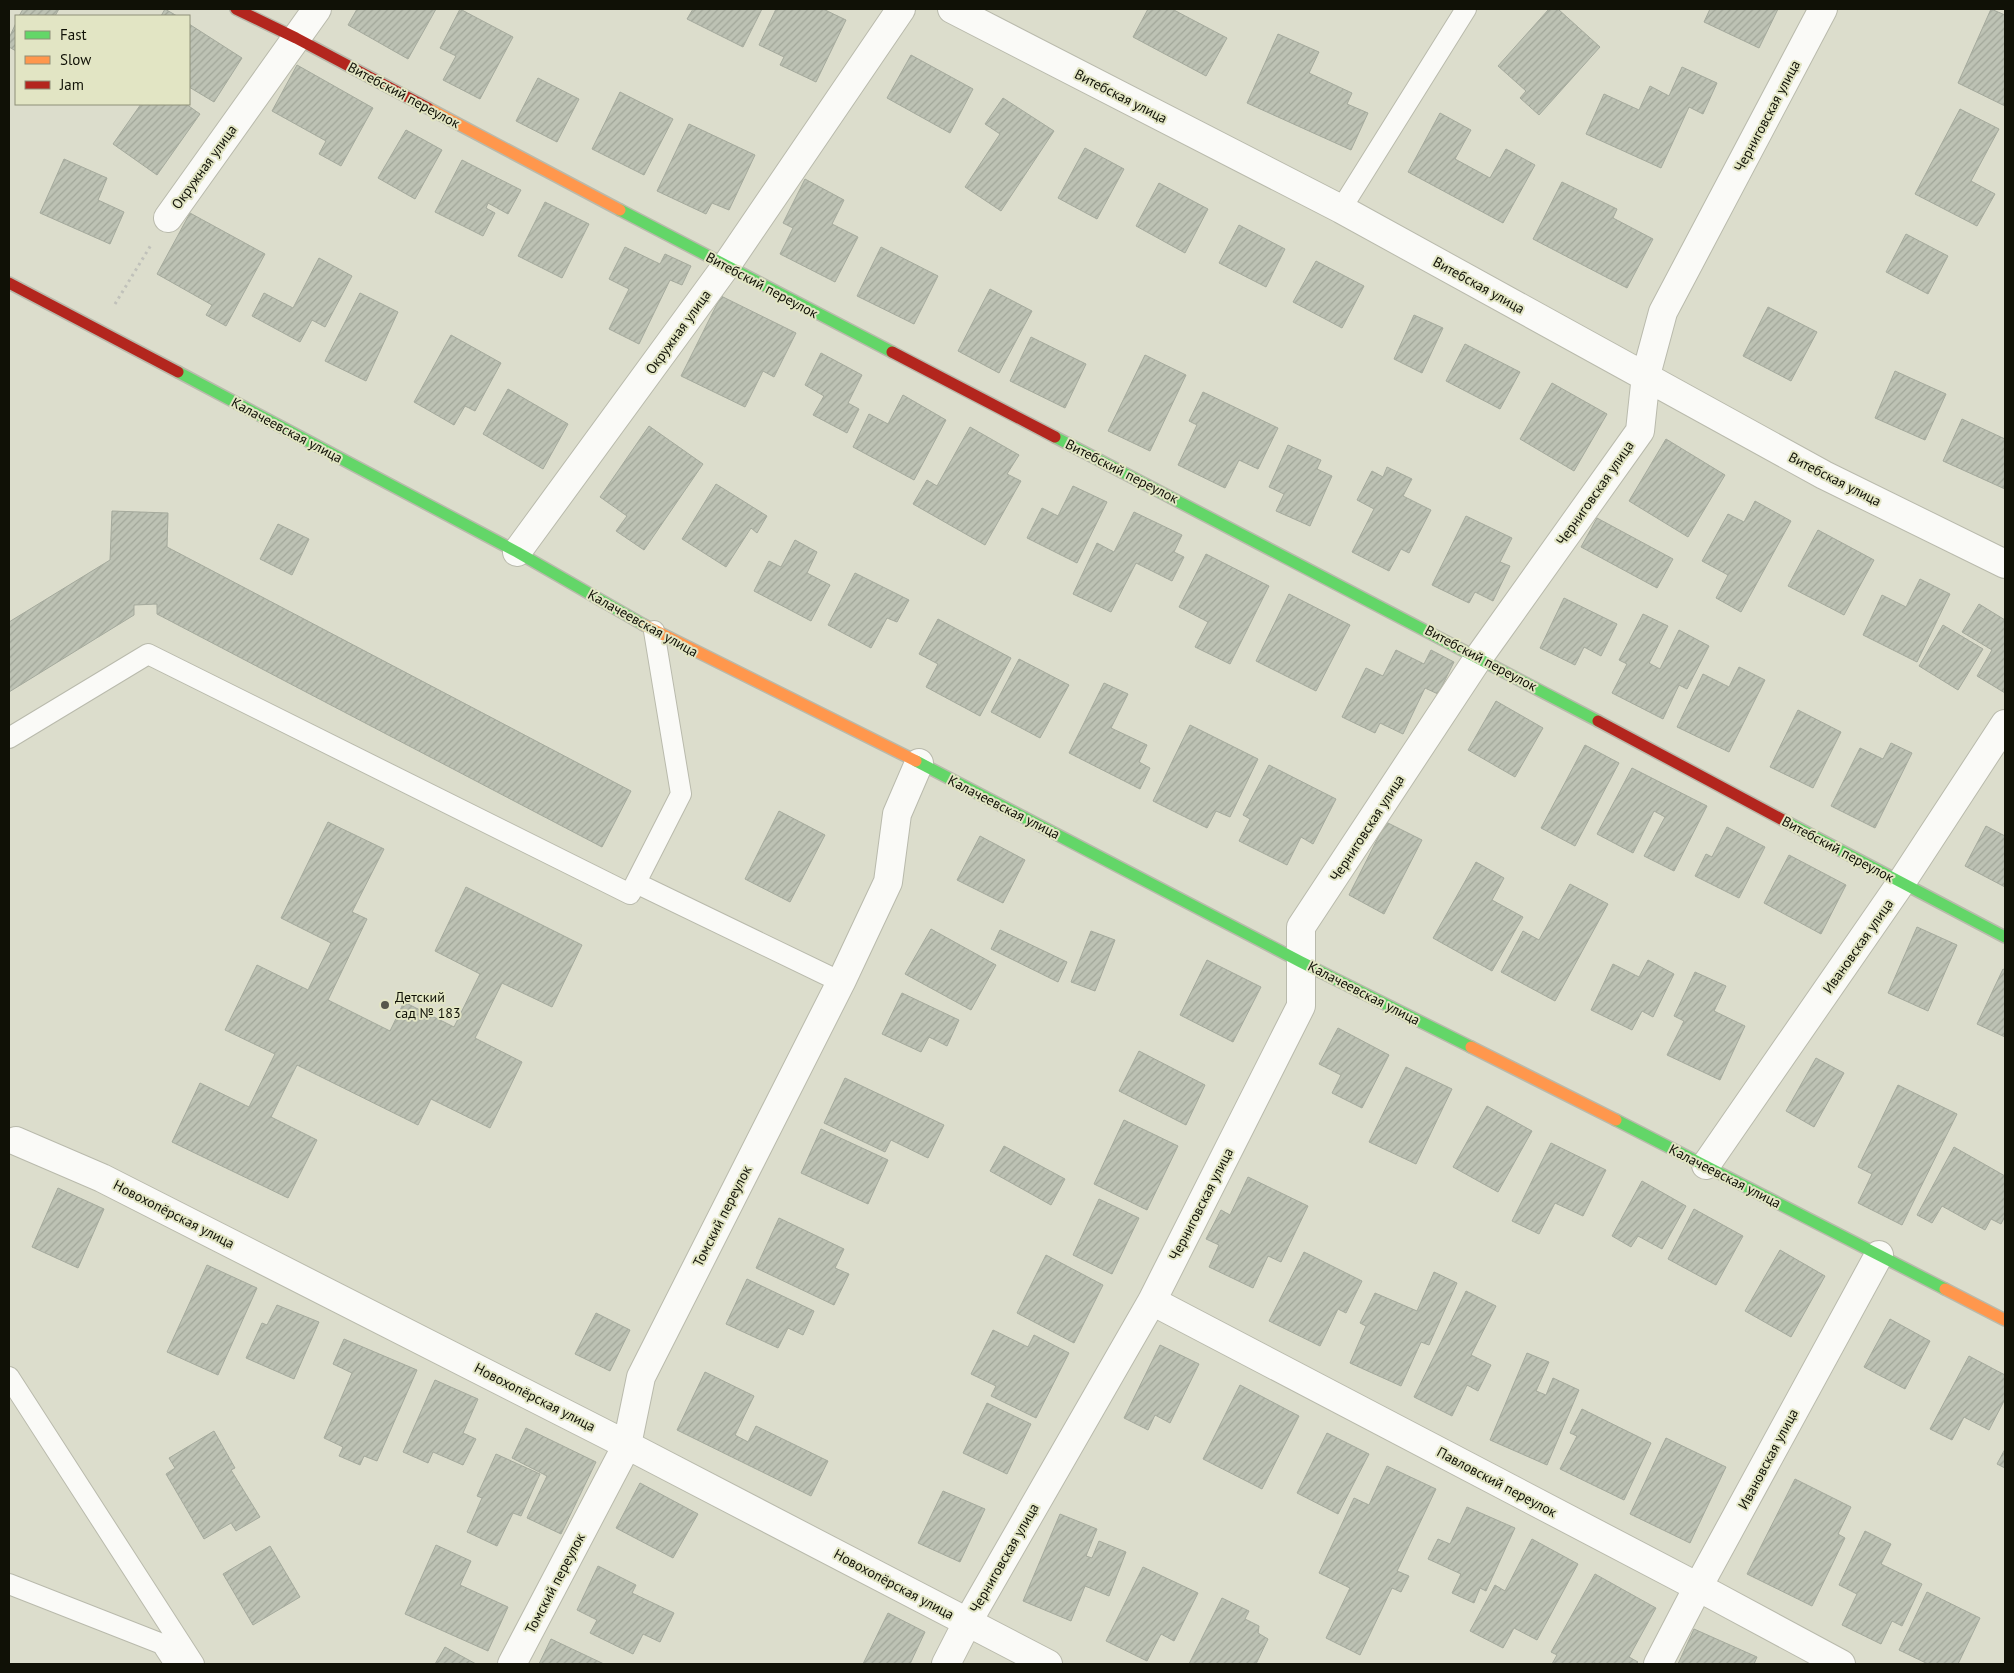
<svg xmlns="http://www.w3.org/2000/svg" width="2014" height="1673" font-family="'PT Sans',sans-serif">
	<defs>
		<pattern id="building-hatch" width="6" height="6" patternUnits="userSpaceOnUse" patternTransform="scale(1.25)"><rect width="6" height="6" fill="#bdc2b4"/><path d="M-1 1l2-2M0 6l6-6M5 7l2-2" fill="none" stroke="#a1a699"/></pattern>
	</defs>
	<rect width="100%" height="100%" fill="#dcddcc"/>
	<path fill="url(#building-hatch)" stroke="#a5aa9d" d="M23 9H59L55 16H19Z
		M165 9 177 16H161Z
		M357 9H436L408 59 348 25Z
		M460 9 513 37 480 99 443 80 456 56 440 48Z
		M693 9H762L743 47 687 19Z
		M776 9H823L846 20 816 82 780 65 784 57 759 45Z
		M1148 9H1172L1227 38 1206 76 1133 37Z
		M1549 9H1558L1600 47 1539 115 1520 98 1526 91 1498 66Z
		M1710 9H1778L1759 48 1704 22Z
		M1991 9 2005 15V106L1958 83Z
		M16 23V51L9 47V38Z
		M189 24 242 58 214 102 189 87Z
		M1278 34 1319 52 1309 73 1352 93 1347 104 1368 113 1351 150 1247 103Z
		M911 55 973 89 950 133 887 98Z
		M297 65 373 108 341 166 319 154 326 141 272 111Z
		M1682 67 1717 83 1703 114 1689 107 1661 168 1586 134 1604 94 1639 110 1650 86 1669 96Z
		M538 78 579 99 557 142 516 121Z
		M620 92 673 119 644 175 592 149Z
		M1003 98 1054 131 1001 211 965 187 1000 134 985 124Z
		M141 104H186L200 114 157 175 113 144Z
		M1960 109 1999 129 1971 181 1995 194 1977 226 1915 194Z
		M1440 113 1471 130 1455 159 1490 178 1506 149 1535 165 1503 223 1408 172Z
		M689 124 755 155 729 210 712 203 706 214 657 191Z
		M406 130 442 150 415 199 378 178Z
		M1085 148 1124 169 1097 219 1058 198Z
		M64 159 107 178 98 200 124 212 110 244 40 213Z
		M462 160 521 190 508 214 488 203 486 208 495 213 483 236 435 212Z
		M805 179 844 200 832 224 858 237 835 282 780 254 793 228 783 223Z
		M1562 182 1617 209 1613 218 1653 239 1627 288 1533 239Z
		M1159 183 1208 209 1185 253 1136 226Z
		M545 202 589 224 562 278 518 256Z
		M190 213 265 254 226 326 206 315 212 305 157 274Z
		M1239 225 1285 249 1266 287 1219 263Z
		M1906 234 1948 256 1928 294 1886 272Z
		M625 247 660 264 665 254 691 266 682 285 670 280 639 344 609 329 629 289 609 279Z
		M881 247 938 276 914 324 857 296Z
		M319 258 352 276 325 327 312 320 300 342 252 316 264 293 293 308Z
		M1316 261 1364 286 1342 328 1293 302Z
		M990 289 1032 311 999 373 958 351Z
		M360 293 398 312 366 381 325 361Z
		M721 296 796 333 774 377 763 371 745 407 681 376Z
		M1768 307 1817 332 1791 381 1743 356Z
		M1414 315 1443 328 1422 373 1394 359Z
		M451 335 501 363 475 411 465 406 454 425 414 402Z
		M1031 337 1086 364 1065 408 1010 381Z
		M1465 344 1520 372 1500 409 1446 381Z
		M821 353 862 375 848 403 859 409 847 433 813 415 824 396 805 385Z
		M1145 355 1186 375 1150 451 1108 431Z
		M1895 371 1946 394 1925 440 1875 418Z
		M1552 383 1607 414 1574 471 1520 439Z
		M508 389 568 424 543 469 483 434Z
		M1203 392 1278 428 1258 469 1239 460 1225 488 1178 465 1197 425 1189 421Z
		M903 395 946 420 914 480 853 447 869 414 888 424Z
		M1962 419 2005 439V489L1943 461Z
		M649 426 703 464 644 550 616 531 627 516 600 497Z
		M970 427 1019 455 1007 474 1021 481 985 545 913 504 927 480 937 486Z
		M1666 439 1725 475 1688 537 1629 501Z
		M1288 445 1321 460 1317 469 1332 476 1310 526 1276 511 1284 494 1269 487Z
		M1387 467 1412 479 1403 496 1431 510 1409 553 1401 549 1389 571 1352 552 1374 509 1357 500 1372 471 1383 477Z
		M716 484 767 516 757 533 751 528 726 567 682 539Z
		M1073 486 1107 502 1077 563 1027 538 1042 508 1058 516Z
		M1755 501 1791 521 1741 612 1716 598 1728 575 1702 561 1728 514 1744 522Z
		M112 511 168 513 167 547 631 791 602 847 157 614V604L134 605V615L9 692V622L110 560Z
		M1134 512 1182 535 1174 552 1184 557 1172 581 1136 563 1111 612 1073 594 1097 543 1114 552Z
		M1466 516 1512 538 1500 562 1510 566 1493 601 1475 592 1469 603 1432 585Z
		M1597 518 1673 559 1657 588 1581 547Z
		M278 524 309 539 292 575 260 559Z
		M1818 530 1874 560 1844 615 1788 586Z
		M795 540 817 552 807 573 830 585 811 621 754 591 769 561 781 567Z
		M1206 554 1269 586 1230 664 1195 647 1208 622 1179 607Z
		M855 573 909 600 897 622 887 618 871 648 828 625Z
		M1920 579 1950 594 1917 662 1863 635 1882 595 1906 607Z
		M1289 594 1350 625 1316 691 1256 661Z
		M1564 598 1617 624 1601 656 1584 647 1575 665 1540 648Z
		M1979 604 2005 620V693L1977 676 1992 650 1962 632Z
		M1643 614 1668 626 1649 663 1660 669 1679 630 1709 646 1687 689 1679 685 1663 719 1612 693 1627 664 1619 660Z
		M938 619 1011 658 980 716 926 687 938 664 919 654Z
		M1943 625 1983 649 1958 690 1919 666Z
		M1396 650 1424 664 1431 650 1454 662 1438 694 1425 688 1403 734 1380 723 1375 733 1342 717 1366 668 1383 676Z
		M1019 659 1069 685 1040 738 991 712Z
		M1739 667 1765 680 1729 752 1677 727 1703 674 1729 687Z
		M1104 683 1128 694 1111 728 1147 745 1139 762 1150 768 1140 789 1069 753Z
		M1496 701 1543 728 1515 777 1468 750Z
		M1798 710 1841 732 1813 788 1770 767Z
		M1190 725 1258 759 1230 817 1216 811 1207 828 1153 801Z
		M1891 743 1912 753 1875 828 1831 806 1860 748 1883 759Z
		M1585 745 1619 763 1575 846 1541 828Z
		M1269 765 1336 799 1313 844 1301 837 1287 865 1239 841 1250 819 1243 815Z
		M1632 768 1707 806 1674 871 1644 856 1665 817 1654 811 1633 853 1597 834Z
		M779 811 825 835 790 902 745 879Z
		M328 822 384 849 352 912 367 919 328 1000 390 1031 404 1002 454 1027 480 974 435 951 466 887 582 945 552 1007 502 983 475 1038 522 1062 490 1128 431 1099 418 1125 297 1065 271 1117 317 1140 288 1198 172 1142 200 1083 249 1107 275 1054 225 1030 257 965 308 990 331 943 281 918Z
		M1386 822 1422 840 1384 914 1349 895Z
		M1986 826 2005 836V887L1965 866Z
		M1727 827 1765 847 1739 898 1695 876 1706 854 1712 857Z
		M980 836 1025 860 1003 903 957 880Z
		M1789 855 1846 885 1821 934 1764 903Z
		M1476 862 1504 878 1492 900 1523 917 1492 971 1433 938Z
		M1570 884 1608 904 1555 1001 1501 972 1523 931 1539 940Z
		M1917 927 1957 945 1928 1011 1888 993Z
		M931 929 996 965 971 1010 905 974Z
		M1000 930 1067 962 1058 982 991 949Z
		M1091 931 1115 940 1095 991 1071 982Z
		M1207 960 1261 987 1233 1042 1180 1015Z
		M1648 960 1674 974 1653 1017 1642 1011 1632 1030 1591 1010 1613 964 1639 977Z
		M2003 969 2005 970V1037L1977 1024Z
		M1695 972 1726 986 1714 1011 1745 1026 1720 1080 1667 1055 1684 1021 1674 1016Z
		M902 993 959 1020 947 1046 929 1037 921 1052 882 1034Z
		M1338 1028 1389 1055 1362 1108 1332 1093 1341 1075 1319 1064Z
		M1139 1051 1205 1085 1186 1125 1119 1091Z
		M1816 1058 1844 1073 1814 1127 1786 1111Z
		M1406 1067 1452 1089 1416 1164 1369 1142Z
		M845 1078 944 1125 928 1158 891 1140 885 1152 824 1123Z
		M1898 1085 1957 1114 1902 1225 1858 1203 1872 1174 1858 1167Z
		M1487 1106 1532 1131 1498 1192 1453 1167Z
		M1124 1120 1178 1146 1147 1210 1094 1184Z
		M821 1129 888 1160 868 1204 801 1173Z
		M1551 1143 1606 1170 1583 1216 1555 1203 1539 1234 1512 1221Z
		M1004 1146 1065 1179 1051 1205 990 1171Z
		M1954 1147 2005 1176V1216L2001 1224 1991 1219 1985 1230 1942 1206 1932 1223 1917 1215Z
		M1248 1177 1308 1206 1281 1262 1268 1256 1253 1288 1209 1267 1219 1245 1206 1239 1221 1210 1230 1215Z
		M1642 1181 1686 1206 1662 1249 1638 1236 1631 1247 1612 1236Z
		M58 1188 104 1209 78 1268 32 1247Z
		M1099 1199 1139 1218 1112 1274 1073 1255Z
		M1694 1209 1743 1236 1716 1285 1668 1259Z
		M779 1218 844 1249 835 1268 849 1274 834 1305 756 1268Z
		M1780 1250 1825 1276 1791 1337 1745 1311Z
		M1304 1252 1362 1281 1346 1313 1338 1309 1320 1346 1269 1321Z
		M1046 1255 1103 1285 1074 1343 1017 1313Z
		M207 1265 257 1288 218 1375 167 1352Z
		M1434 1272 1457 1283 1429 1345 1421 1342 1401 1386 1350 1363 1366 1326 1360 1323 1375 1293 1417 1311Z
		M747 1279 814 1311 803 1335 788 1328 778 1348 726 1324Z
		M1466 1291 1496 1306 1471 1355 1491 1365 1478 1391 1467 1385 1452 1416 1414 1397Z
		M277 1305 319 1322 294 1379 246 1358 262 1323 267 1325Z
		M596 1313 630 1330 610 1371 575 1354Z
		M1890 1319 1930 1341 1905 1389 1864 1367Z
		M993 1330 1028 1347 1034 1335 1069 1353 1036 1418 991 1396 996 1386 971 1374Z
		M344 1339 417 1370 377 1461 364 1456 360 1465 339 1456 343 1447 324 1438 352 1373 333 1364Z
		M1160 1345 1199 1364 1170 1423 1155 1415 1148 1430 1124 1418Z
		M1527 1353 1549 1362 1536 1391 1546 1395 1553 1378 1579 1390 1547 1465 1490 1440Z
		M1969 1356 2005 1375V1399L1989 1430 1964 1417 1952 1440 1930 1429Z
		M705 1372 754 1396 735 1435 748 1442 756 1426 828 1461 811 1496 677 1430Z
		M435 1380 478 1399 463 1433 476 1439 463 1465 433 1452 428 1463 403 1452Z
		M1240 1385 1299 1416 1262 1489 1203 1459Z
		M987 1403 1031 1424 1007 1474 963 1453Z
		M1582 1409 1651 1443 1624 1500 1560 1469 1577 1436 1570 1433Z
		M526 1428 596 1462 561 1534 527 1518 547 1476 512 1458Z
		M214 1431 235 1468 231 1470 260 1517 236 1531 231 1523 204 1539 166 1474 175 1468 169 1458Z
		M1327 1433 1369 1454 1338 1514 1297 1493Z
		M1666 1438 1726 1467 1690 1543 1630 1514Z
		M2005 1449V1468L1997 1464Z
		M496 1454 540 1474 521 1516 513 1513 497 1546 467 1532 482 1498 477 1496Z
		M1387 1466 1436 1489 1397 1571 1409 1576 1401 1592 1392 1588 1360 1655 1326 1638 1350 1588 1319 1573 1354 1498 1369 1505Z
		M1795 1479 1851 1507 1838 1534 1845 1538 1812 1606 1747 1574Z
		M640 1483 698 1514 673 1558 616 1528Z
		M943 1491 985 1509 960 1562 918 1543Z
		M1467 1507 1515 1528 1486 1591 1480 1588 1474 1603 1452 1593 1461 1574 1428 1559 1438 1539 1450 1544Z
		M1060 1514 1097 1529 1086 1556 1092 1558 1099 1541 1126 1552 1109 1596 1085 1586 1071 1621 1023 1601Z
		M1865 1531 1891 1544 1881 1564 1922 1584 1902 1626 1892 1621 1881 1644 1842 1625 1857 1594 1839 1585Z
		M1532 1539 1578 1564 1537 1640 1514 1628 1503 1648 1470 1631 1495 1585 1505 1591Z
		M436 1545 471 1561 460 1585 508 1607 488 1651 405 1614Z
		M270 1546 300 1597 253 1625 223 1574Z
		M598 1566 636 1585 632 1593 674 1613 660 1642 643 1634 633 1654 590 1633 597 1620 577 1610Z
		M1143 1567 1198 1593 1174 1641 1161 1634 1147 1661 1106 1641Z
		M1595 1574 1656 1608 1629 1657 1638 1662 1636 1664H1597L1593 1662 1591 1664H1552L1557 1655 1551 1652Z
		M1927 1592 1980 1618 1958 1664H1928L1899 1650Z
		M1222 1598 1249 1611 1245 1619 1259 1626 1258 1633 1268 1639 1256 1664H1189Z
		M888 1613 925 1632 910 1664H863Z
		M1694 1629 1757 1657 1754 1664H1678Z
		M551 1639 604 1664H539Z
		M445 1647 476 1664H435Z"/>
	<g fill="none" stroke-linecap="round" stroke-linejoin="round">
		<defs>
			<path id="lane" d="M1341 209 1466 9
				M9 738 148 654 630 894 681 794 654 631
				M636 883 841 982
				M9 1377 194 1664
				M9 1584 162 1644 175 1664"/>
			<path id="street" d="M952 9 1341 209 1824 475 2005 564
				M168 218 317 9
				M517 552 726 266 901 9
				M16 1141 102 1178 627 1445 1048 1664
				M1706 1165 1901 883 2005 724
				M1152 1301 1698 1587 1841 1664
				M512 1664 627 1445 641 1377 841 982 888 882 897 814 919 763
				M946 1664 967 1623 1152 1301 1301 1006V927L1479 657 1640 431 1646 375 1663 312 1823 9
				M1658 1664 1698 1587 1879 1255"/>
			<path id="fast" d="M620 210 892 352
				M178 372 517 552 644 625
				M1055 437 1598 721
				M916 761 1301 962 1471 1047
				M1783 820 2005 937
				M1616 1120 1945 1289"/>
			<path id="slow" d="M428 108 620 210
				M644 625 916 761
				M1471 1047 1616 1120
				M1945 1289 2005 1320"/>
			<path id="jam" d="M236 9 296 38 428 108
				M9 283 178 372
				M892 352 1055 437
				M1598 721 1783 820"/>
		</defs>
		<use href="#lane" stroke="#b9baac" stroke-width="22"/>
		<use href="#street" stroke="#b9baac" stroke-width="30"/>
		<use href="#fast" stroke="#b9baac" stroke-width="14"/>
		<use href="#slow" stroke="#b9baac" stroke-width="14"/>
		<use href="#jam" stroke="#b9baac" stroke-width="14"/>
		<path stroke="#c0c1ba" stroke-width="3" stroke-dasharray="2.5 4" stroke-linecap="butt" d="M115 304 151 245"/>
		<use href="#lane" stroke="#fafaf7" stroke-width="20"/>
		<use href="#street" stroke="#fafaf7" stroke-width="28"/>
		<use href="#fast" stroke="#63d668" stroke-width="11"/>
		<use href="#slow" stroke="#ff974d" stroke-width="11"/>
		<use href="#jam" stroke="#b3261e" stroke-width="11"/>
	</g>
	<circle fill="#57584b" stroke="#e2e5c4" stroke-width="2" cx="385" cy="1005" r="5"/>
	<g text-anchor="middle" stroke-width="4" stroke-linejoin="round" paint-order="stroke">
		<g font-size="14" fill="#101106" stroke="#e2e5c4">
			<text transform="translate(404 95) rotate(28)" y="5">Витебский переулок</text>
			<text transform="translate(1121 96) rotate(27)" y="5">Витебская улица</text>
			<text transform="translate(1767 116) rotate(-62)" y="5">Черниговская улица</text>
			<text transform="translate(204 167) rotate(-54)" y="5">Окружная улица</text>
			<text transform="translate(762 285) rotate(28)" y="5">Витебский переулок</text>
			<text transform="translate(1479 285) rotate(29)" y="5">Витебская улица</text>
			<text transform="translate(678 332) rotate(-54)" y="5">Окружная улица</text>
			<text transform="translate(287 430) rotate(28)" y="5">Калачеевская улица</text>
			<text transform="translate(1122 471) rotate(27)" y="5">Витебский переулок</text>
			<text transform="translate(1835 479) rotate(27)" y="5">Витебская улица</text>
			<text transform="translate(1595 493) rotate(-55)" y="5">Черниговская улица</text>
			<text transform="translate(643 623) rotate(29)" y="5">Калачеевская улица</text>
			<text transform="translate(1481 658) rotate(28)" y="5">Витебский переулок</text>
			<text transform="translate(1004 807) rotate(27)" y="5">Калачеевская улица</text>
			<text transform="translate(1367 828) rotate(-57)" y="5">Черниговская улица</text>
			<text transform="translate(1838 849) rotate(28)" y="5">Витебский переулок</text>
			<text transform="translate(1858 946) rotate(-55)" y="5">Ивановская улица</text>
			<text transform="translate(1364 993) rotate(27)" y="5">Калачеевская улица</text>
			<text transform="translate(1725 1176) rotate(27)" y="5">Калачеевская улица</text>
			<text transform="translate(1201 1204) rotate(-63)" y="5">Черниговская улица</text>
			<text transform="translate(174 1214) rotate(27)" y="5">Новохопёрская улица</text>
			<text transform="translate(722 1216) rotate(-63)" y="5">Томский переулок</text>
			<text transform="translate(535 1397) rotate(27)" y="5">Новохопёрская улица</text>
			<text transform="translate(1768 1459) rotate(-62)" y="5">Ивановская улица</text>
			<text transform="translate(1497 1482) rotate(28)" y="5">Павловский переулок</text>
			<text transform="translate(1004 1558) rotate(-60)" y="5">Черниговская улица</text>
			<text transform="translate(555 1583) rotate(-62)" y="5">Томский переулок</text>
			<text transform="translate(894 1584) rotate(28)" y="5">Новохопёрская улица</text>
		</g>
		<g font-size="14" fill="#101106" stroke="#e2e5c4" text-anchor="start">
			<text x="395" y="1002">Детский<tspan x="395" dy="16">сад № 183</tspan></text>
		</g>
	</g>
	<rect width="2014" height="1673" fill="none" stroke="#101106" stroke-width="20"/>
	<rect x="15" y="15" width="175" height="90" fill="#e2e5c4" stroke="#8e9078"/>
	<rect x="25" y="31" width="25" height="8" fill="#63d668" stroke="#8e9078"/>
	<text x="60" y="40" font-size="15" fill="#101106">Fast</text>
	<rect x="25" y="56" width="25" height="8" fill="#ff974d" stroke="#8e9078"/>
	<text x="60" y="65" font-size="15" fill="#101106">Slow</text>
	<rect x="25" y="81" width="25" height="8" fill="#b3261e" stroke="#8e9078"/>
	<text x="60" y="90" font-size="15" fill="#101106">Jam</text>
</svg>
